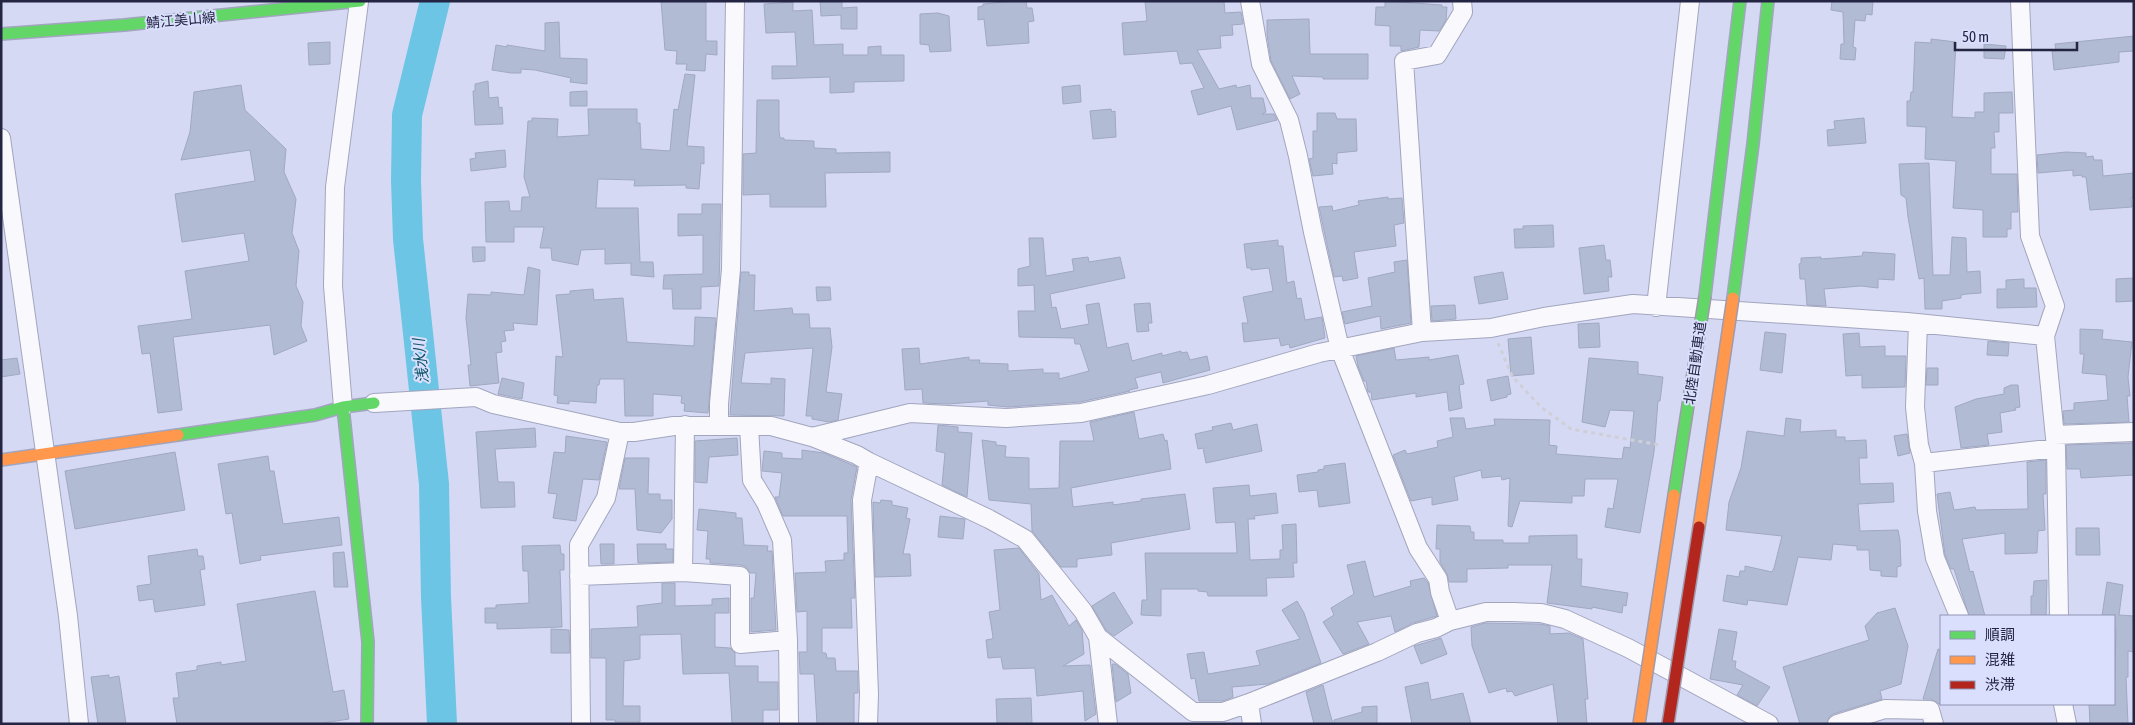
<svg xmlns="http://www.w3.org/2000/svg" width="2135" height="725" font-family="'Asap Condensed','Noto Sans JP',sans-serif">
	<rect width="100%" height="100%" fill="#d6d9f3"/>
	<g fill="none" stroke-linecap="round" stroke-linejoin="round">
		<path stroke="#6cc5e5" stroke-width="30" d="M435 1 407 115 406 181 408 239 434 484 436 597 442 724"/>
	</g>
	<path fill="#b2bbd4" stroke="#a0a9c2" d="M661 1H706V41H717V55L706 54 705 71 686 70 687 64H676L677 51 665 50Z
		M820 1H842V8L857 7V29H841V15L821 16Z
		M1013 1H1026L1027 8H1032L1034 21 1028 22 1029 43 987 46 984 19 978 20V7L983 6V4Z
		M1145 1H1224L1225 13 1241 12 1243 24 1232 25 1233 35 1220 36 1221 48 1197 50 1219 89 1236 85 1237 88 1250 85 1251 98H1263L1266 112 1262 114H1274L1277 120 1237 130 1231 106 1198 115 1191 91 1204 88 1192 63 1180 64 1177 51 1124 55 1122 23 1147 21Z
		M1385 1 1442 5V7H1447L1446 20 1439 31 1420 30 1419 47 1401 51V46H1390V26L1375 25 1376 7H1385Z
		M1832 1H1873L1872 15 1866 14 1865 21 1855 20 1853 47 1856 48 1855 60 1840 59 1841 44H1844L1843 12 1831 10Z
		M793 2V11L812 10 814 45 843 44V55H868V47L881 46V55H904V81L854 82V92L830 93V77L772 79V66H797L795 32 766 33 764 4Z
		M938 13 949 16 951 51 930 52 929 45 920 44V14Z
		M1309 19 1310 54H1368V79H1323V77L1292 76 1300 94 1290 99 1271 61 1267 34V20Z
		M559 22 560 58 587 59V84L570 82 571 78 535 70 521 69V73H511L492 70 496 45 507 47V45L545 51V23Z
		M2134 36V51L2119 52V62L2054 70 2052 51H2056L2055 44Z
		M1931 39 1956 42 1952 117 1975 118V112H1984V93L2012 92 2013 113H1999V132H1994L1995 148H1991V174H2017L2018 212H2011V229H2007V237H1983V210L1953 208 1956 161 1925 159 1926 127 1907 126V101H1910L1911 92H1913L1915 42 1931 43Z
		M330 42V64L309 65 308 43Z
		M1984 44 2006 46 2004 59 1984 58Z
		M685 74 695 75 687 146 704 147V164L701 163 699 189 686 188V185L634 186 635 180 598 179 596 208H638L640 262H653L654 277 631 275V263L605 264V249L581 250 578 265 552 260 551 248H540L544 227H514V242H486L485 202 509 201 510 211H521L522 197H530L524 177 528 121H532V118L558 119 557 137 589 135 588 109H637V123H640L641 149 670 151 674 109 678 110Z
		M488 81 489 98 498 97 499 108 502 107 503 124 475 125 473 91H475V84Z
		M241 85 245 110 286 149 284 172 296 199 292 233 299 251 296 286 303 302 301 326 307 341 274 355 270 325 173 337 182 410 158 413 150 353 142 354 138 326 192 319 185 271 249 261 244 233 182 242 175 194 255 181 250 150 181 160 190 132 194 92Z
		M1080 85 1081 102 1063 104 1062 87Z
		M587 91V106H570V92Z
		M757 100H779V131L780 138H784V140L814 141V148L836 149V153L890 152V172L825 173 826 207H770V194L743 195V154L756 153Z
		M1111 109 1112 112 1115 111 1116 137 1093 139 1090 111Z
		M1317 113H1335L1337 119H1356L1357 151 1337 153V164L1332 163 1333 174 1313 176 1309 159 1313 158V131H1317Z
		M1864 118 1866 143 1828 146 1827 130 1835 129 1834 121Z
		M505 150 506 167 471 171 470 159 476 158 475 153Z
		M2066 152 2086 153V157L2093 156 2094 160H2102L2103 176 2134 173V198H2131L2132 207 2090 210 2086 177H2082V175L2073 176V170L2038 173 2037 155Z
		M1929 163 1933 275H1950L1952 237 1966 238 1967 272 1980 271 1981 293 1967 294 1961 295V298L1942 301V309H1925L1924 278 1919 279 1908 217 1906 198 1901 195 1899 164Z
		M1388 197V199L1402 198 1404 223 1394 225 1396 246 1354 252 1358 278 1343 281 1342 276 1334 277 1319 207 1332 206 1333 211 1359 205 1358 201Z
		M702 204H721L719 286 701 287V309H673L672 289H663L664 275 703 274V235L678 236V214H702Z
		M1553 225 1554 247 1515 248 1514 229H1523V226Z
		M1029 238H1043L1046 276 1074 271 1072 259 1088 257 1089 262 1120 257 1125 278 1050 294 1052 308 1056 307 1061 329 1089 324 1086 305 1099 303 1107 348 1128 343 1132 361 1162 353V356L1181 351V353L1187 352 1190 360 1207 356 1210 370 1163 383 1161 372 1135 378 1138 388 1129 390 1130 391 1080 402 1008 407 988 405V401L948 404 923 403 922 389 905 390 902 349 919 348 920 364 969 357V360H980L979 363 1008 364V371L1043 369V373H1059V379L1089 371 1080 344H1075L1074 338 1019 337 1018 311H1035L1034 285 1018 286V269L1030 266Z
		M1278 240V246H1283L1287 283 1294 281 1297 299 1301 298 1305 320 1322 317 1325 338 1290 348 1289 344 1281 346 1279 338 1244 342 1242 323H1248L1243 297 1273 291 1269 268 1251 270V268H1247L1244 244Z
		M1604 245 1606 260H1610L1612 277H1608L1609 291 1584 294 1579 248Z
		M472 247H485V261L473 262Z
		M1863 252 1895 254 1894 280 1878 279V288L1861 286 1824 289 1826 306 1807 305 1805 279H1800L1799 264 1801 263V258L1821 257V259L1862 256Z
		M1407 260 1411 323 1381 329 1380 316 1345 324 1342 312 1372 306 1368 278 1395 272 1394 262Z
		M528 267 540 270 537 325 513 323 514 330 504 331 506 341 501 342 502 352 496 353 499 383 470 386 468 365H471L466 318 468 294 491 295V292L524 295Z
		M741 272H749V275H755L754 311 792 308 793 314H809L810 328H830L832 347 826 392 842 394 838 420 829 422 812 419V416H806L813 348 745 353 741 383 771 384V378L785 379 784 416 730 415Z
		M1503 272 1508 299 1479 304 1474 277Z
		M2134 278V301L2116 302V279Z
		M2024 279V288H2036L2037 307 1997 308V289H2006V280Z
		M816 287H830L831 300 817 301Z
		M593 289 594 300 623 298 627 342 694 346 695 317 716 318 708 413 684 411 685 404 681 403 682 396 653 394V416H625L624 379H600L599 385H597L596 403 569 401V404L557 403 558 396 554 395 556 356 563 357 556 295 570 294V291Z
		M1150 303 1152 323H1148L1149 331 1137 332 1134 304Z
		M1455 305 1456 319 1432 321 1431 306Z
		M1599 323 1600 347 1579 348 1578 324Z
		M2080 329 2103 330 2102 339 2132 342 2128 377 2130 396H2127L2129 422 2064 424 2063 411 2074 410V403L2108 400 2106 375 2082 373 2084 354H2080Z
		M1765 332 1786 334 1782 373 1760 370Z
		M1859 333 1860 347 1885 346V356H1906L1905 387 1862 388V375L1846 376 1843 334Z
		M1531 337 1534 374 1511 376 1508 339Z
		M1988 341 2009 343 2008 356 1987 355Z
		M1394 348 1396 360 1429 357V360L1458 355 1464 384 1459 385 1462 408 1449 411 1447 392 1416 397V393L1372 400 1371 392H1368L1366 381H1364L1358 366 1356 356Z
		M17 358 20 374 1 377V360Z
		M1589 358 1638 362V374L1663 377 1660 401H1658L1654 452 1640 533 1605 527 1608 508 1613 509 1618 479H1585L1584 496H1572V503L1520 501 1512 527 1508 526 1510 478 1502 480 1501 476 1482 478 1481 470 1454 477 1458 500 1432 505V497L1411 501 1393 455 1405 450 1407 454 1438 447 1437 441 1453 437 1450 418H1464L1466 429 1495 425 1494 419 1550 420 1549 445 1557 446 1556 454 1622 459 1624 447 1630 448 1634 411 1610 410 1605 427 1582 422Z
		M1927 368H1938V385H1926Z
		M1508 376 1511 394 1507 395V397L1491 401 1487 380Z
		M502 378 524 383 522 399 498 394Z
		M2011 385H2018L2020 407 2015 408 2016 410 2000 413 2002 432 1987 434 1989 445 1961 448 1955 407 1976 399 2004 394V388Z
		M1134 412 1139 439 1163 434 1165 441 1167 440 1171 469 1071 488 1073 507 1113 502V505L1141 501V499L1185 494 1190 529 1111 543 1112 555 1077 559V567H1061L1032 531 1031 504 989 500 982 440 996 442V445L1006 446 1005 457 1029 458V489L1059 488 1060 441H1094L1090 422Z
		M1786 418 1801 420 1800 432 1836 430V437H1845V441L1866 440 1867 458H1859L1860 484 1893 483 1894 502 1858 504 1860 531 1898 530 1900 540 1901 566 1897 567V577L1881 576V571L1870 570 1869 550H1857V546L1833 544 1831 560 1798 557 1787 605 1748 600 1747 605 1723 601 1727 575 1739 577 1740 571H1745V566L1772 572 1774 568 1782 536 1726 530 1729 502 1741 468 1747 431 1784 436Z
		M1231 423 1233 430 1257 424 1262 451 1206 463 1203 448 1198 449 1195 434 1213 430 1212 427Z
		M938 425 958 427V432L972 433 967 497 942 485 945 453 936 451Z
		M535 428 536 447 495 449 498 482H514L515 507 481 508 476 432Z
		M1907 434 1910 453 1898 456 1894 436Z
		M566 436 607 442 599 480 583 479 576 521 553 518 557 494 548 493 554 452 565 453Z
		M737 438 738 455 709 457 707 483 695 482V441Z
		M2133 443 2134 475 2081 478 2080 469H2067L2066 445Z
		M802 450 824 453 857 467 851 500 855 598H851L852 628H822V653H826L827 658H835L836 671H858V693H854V724H817L814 674H800L799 652H807V611L797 612 795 573 826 572 825 561 844 560V553H848L847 516H783L775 497H779L782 473 762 471 764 451 782 453V458L802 459Z
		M175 452 185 510 75 529 65 471Z
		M268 456 270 471H274L283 524 339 517 342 545 260 556 261 560 240 564 232 513 226 514 218 464Z
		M625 458H649L648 494H660V500H672V519L661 533 637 530 635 489H619Z
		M2046 460V494H2043L2045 530 2038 531 2037 553 2005 554V533L1962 539 1970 572 1973 571 1985 616H1969L1954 569H1951L1945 555 1937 494 1950 492 1954 510 1975 507 1976 510 2028 509 2027 462Z
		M1345 463 1350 503 1319 507 1317 490 1299 492 1297 475 1318 472V470L1324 469V466Z
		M1249 485 1250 496 1276 493 1278 513 1254 516 1255 519H1248L1250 560 1280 559V550H1283L1282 525 1296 524 1297 563H1293L1294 577 1266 578 1267 596H1208L1207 592 1198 591V589H1161V616L1141 615 1142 600H1147L1145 553H1237L1235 522 1216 523 1213 488Z
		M881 500 892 501V505L908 508 906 518 910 519 903 554H910L911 576 875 577 873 502 880 503Z
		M699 509 736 513V518H742L744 545 768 546 767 551H772L776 630 751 632V598H754L756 573H750L746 567 741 565 710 563V559H706L708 531 697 530Z
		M940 516 965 519 963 539 938 537Z
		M1437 525 1470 526 1471 532H1474V540H1503V543H1529V536L1577 535V559H1582L1581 586 1628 593 1626 606 1623 605 1622 613 1592 607V609L1547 603 1552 565H1508V568L1467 569V582H1449L1447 574 1440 562V549H1436Z
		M2076 528H2099L2100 555H2076Z
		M600 544H614V564H601Z
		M637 544H666V549H673V562L638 563Z
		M560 545 561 554H564V570H560L562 627 497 629V623H485V608H496V605L529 603 528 571H523L522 546Z
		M1019 548 1039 574 1041 600 1052 595 1069 626 1076 620 1082 630 1084 654 1063 666 1090 665 1096 714 1085 721 1083 691 1037 696 1035 668 1003 669 1001 657 988 658 986 640 992 639 993 637 989 612 1000 610 994 550Z
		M197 549 198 556H203L205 569 200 570 205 605 155 612 153 599 139 601 137 586 151 584 148 556Z
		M344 552 348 587H334L333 553Z
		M1365 561 1374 597 1411 586 1410 581 1424 578 1428 583 1437 616 1413 623 1395 632 1391 616 1357 622 1369 644 1343 654 1323 622 1334 615 1331 608 1354 594 1347 565Z
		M2047 580 2046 616H2031V596H2033L2034 581Z
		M2107 582 2123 585 2119 615 2134 616V652L2128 651V677H2126L2128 724H2090L2089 704H2114L2116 629H2114V616H2102Z
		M662 583H675V606L712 605V599L729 598V613H715V647L730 648 735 653V666H758V682H778V710H763V724H732L729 673 683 674 681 634 640 635V659L624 661 623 706H640V722H615V720H606V658H591V629L638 627 637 606 662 603Z
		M315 591 333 692 344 690 349 719 317 724H177L173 698H179L176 673 197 670V666L221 662V665L246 661 237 604Z
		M1114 592 1133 623 1114 636 1106 630 1092 606Z
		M1297 601 1304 613 1321 663 1268 684 1232 687 1233 697 1223 701H1199L1195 678 1191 679 1187 654 1204 652 1208 674 1260 665 1256 651 1300 639 1282 610Z
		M1895 608 1908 646 1901 684 1880 691 1882 699 1833 714 1829 717 1827 724H1800L1783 667 1869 640 1865 626 1877 613Z
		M1485 623 1540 624 1550 626V634L1569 633 1583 639 1588 699H1585L1587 724H1558L1553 684 1515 696 1512 691 1507 692 1506 688 1489 693 1472 646 1471 627Z
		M551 629 569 630 570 653H551Z
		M1719 629 1737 632 1732 661H1736L1735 668 1770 687 1757 706 1737 695 1743 685 1710 679Z
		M1441 638 1447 654 1421 664 1414 646Z
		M1938 649 1941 650V705L1931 699H1923Z
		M1112 664H1115L1128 674 1131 693 1116 702Z
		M109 675V678L119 676 126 724H98L91 677Z
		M1428 682 1431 700 1463 693 1471 724H1412L1405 687Z
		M1323 685 1328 706 1333 724H1314L1306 692Z
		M1031 698 1032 724 997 723 996 699Z
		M1377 706V724H1334V720L1362 712V707Z"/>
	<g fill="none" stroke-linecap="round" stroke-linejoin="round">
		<defs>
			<path id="street" d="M1250 1 1261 64 1289 120 1298 156 1313 232 1340 349 1418 548 1438 579 1440 592 1450 621
				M2020 1 2030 236 2055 306 2045 336 2056 448 2059 616
				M1 138 68 616 79 724
				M1656 307 1690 1
				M1918 323 1915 407 1919 445 1924 463 1927 511 1935 558 1959 616
				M1422 332 1404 61 1437 55 1463 12 1462 1
				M374 403 476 397 493 404 620 432H634L674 426H771L812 437 857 455 869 462 989 519 1025 539 1083 611 1098 637 1193 712H1223L1249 703 1377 652 1417 633 1436 628 1450 621 1486 612H1513L1541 613 1565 619 1628 648 1769 724
				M343 407 333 286 335 187 359 2
				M719 426V404L731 269 735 1
				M749 426 752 480 766 503 782 540 788 640 789 724
				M2055 435 2134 432
				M812 437 910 413 1006 418 1081 413 1208 385 1319 353 1422 332 1491 328 1544 317 1633 304 1907 322 2045 336
				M1924 463 2056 448
				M683 572 685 425
				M579 576 683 572 740 576V644L788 640
				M1098 637 1108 724
				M1249 703 1252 724
				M2063 704 2067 724
				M581 724 579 545 606 498 620 432
				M868 724 869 694 862 500 869 462
				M1837 724 1885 709 1930 710 1934 724"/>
			<path id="fast" d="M1 34 124 25 360 1
				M1705 296 1740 1
				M1733 298 1753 144 1768 1
				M343 407 368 642 367 724
				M178 435 315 415 343 407 374 403"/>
			<path id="slow" d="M1 460 178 435"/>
		</defs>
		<use href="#street" stroke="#a2a5be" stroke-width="20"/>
		<use href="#fast" stroke="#a2a5be" stroke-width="14"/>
		<use href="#slow" stroke="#a2a5be" stroke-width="14"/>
		<path stroke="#cecfd7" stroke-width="3" stroke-dasharray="4 4" stroke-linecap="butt" d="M1498 343 1512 376 1541 407 1571 429 1660 445"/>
		<use href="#street" stroke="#f9f9fd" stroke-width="18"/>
		<use href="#fast" stroke="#63d668" stroke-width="11"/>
		<use href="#slow" stroke="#ff974d" stroke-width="11"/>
		<defs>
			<path id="fast-bridge" d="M1674 495 1705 296"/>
			<path id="slow-bridge" d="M1699 527 1733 298
				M1639 724 1674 495"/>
			<path id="jam-bridge" d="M1668 724 1699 527"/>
		</defs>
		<use href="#fast-bridge" stroke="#a19aad" stroke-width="14" stroke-linecap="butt"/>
		<use href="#slow-bridge" stroke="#a19aad" stroke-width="14" stroke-linecap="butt"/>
		<use href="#jam-bridge" stroke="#a19aad" stroke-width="14" stroke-linecap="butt"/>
		<use href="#fast-bridge" stroke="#63d668" stroke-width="11"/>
		<use href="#slow-bridge" stroke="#ff974d" stroke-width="11"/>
		<use href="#jam-bridge" stroke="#b3261e" stroke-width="11"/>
	</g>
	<g text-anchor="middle" stroke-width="4" stroke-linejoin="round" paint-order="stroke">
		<g font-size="14" fill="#232542" stroke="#dadffe">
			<text transform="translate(181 20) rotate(-5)" y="5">鯖江美山線</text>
			<text transform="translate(1695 363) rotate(-82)" y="5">北陸自動車道</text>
		</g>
		<g font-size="15" font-style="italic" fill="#095364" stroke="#dadffe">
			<text transform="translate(421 361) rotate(-96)" y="5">浅水川</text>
		</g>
	</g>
	<rect width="2135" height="725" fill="none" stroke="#232542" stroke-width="5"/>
	<rect x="1940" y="615" width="175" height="90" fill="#dadffe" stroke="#9195b3"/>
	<rect x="1950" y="631" width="25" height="8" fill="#63d668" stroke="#9195b3"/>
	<text x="1985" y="640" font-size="15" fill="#232542">順調</text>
	<rect x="1950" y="656" width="25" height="8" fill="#ff974d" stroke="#9195b3"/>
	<text x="1985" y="665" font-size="15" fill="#232542">混雑</text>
	<rect x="1950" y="681" width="25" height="8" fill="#b3261e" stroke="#9195b3"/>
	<text x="1985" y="690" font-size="15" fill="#232542">渋滞</text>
	<path d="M1955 42v8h122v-8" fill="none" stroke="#232542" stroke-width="2.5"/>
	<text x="1962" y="42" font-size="15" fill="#232542" stroke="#dadffe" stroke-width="4" paint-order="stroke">50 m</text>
</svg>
